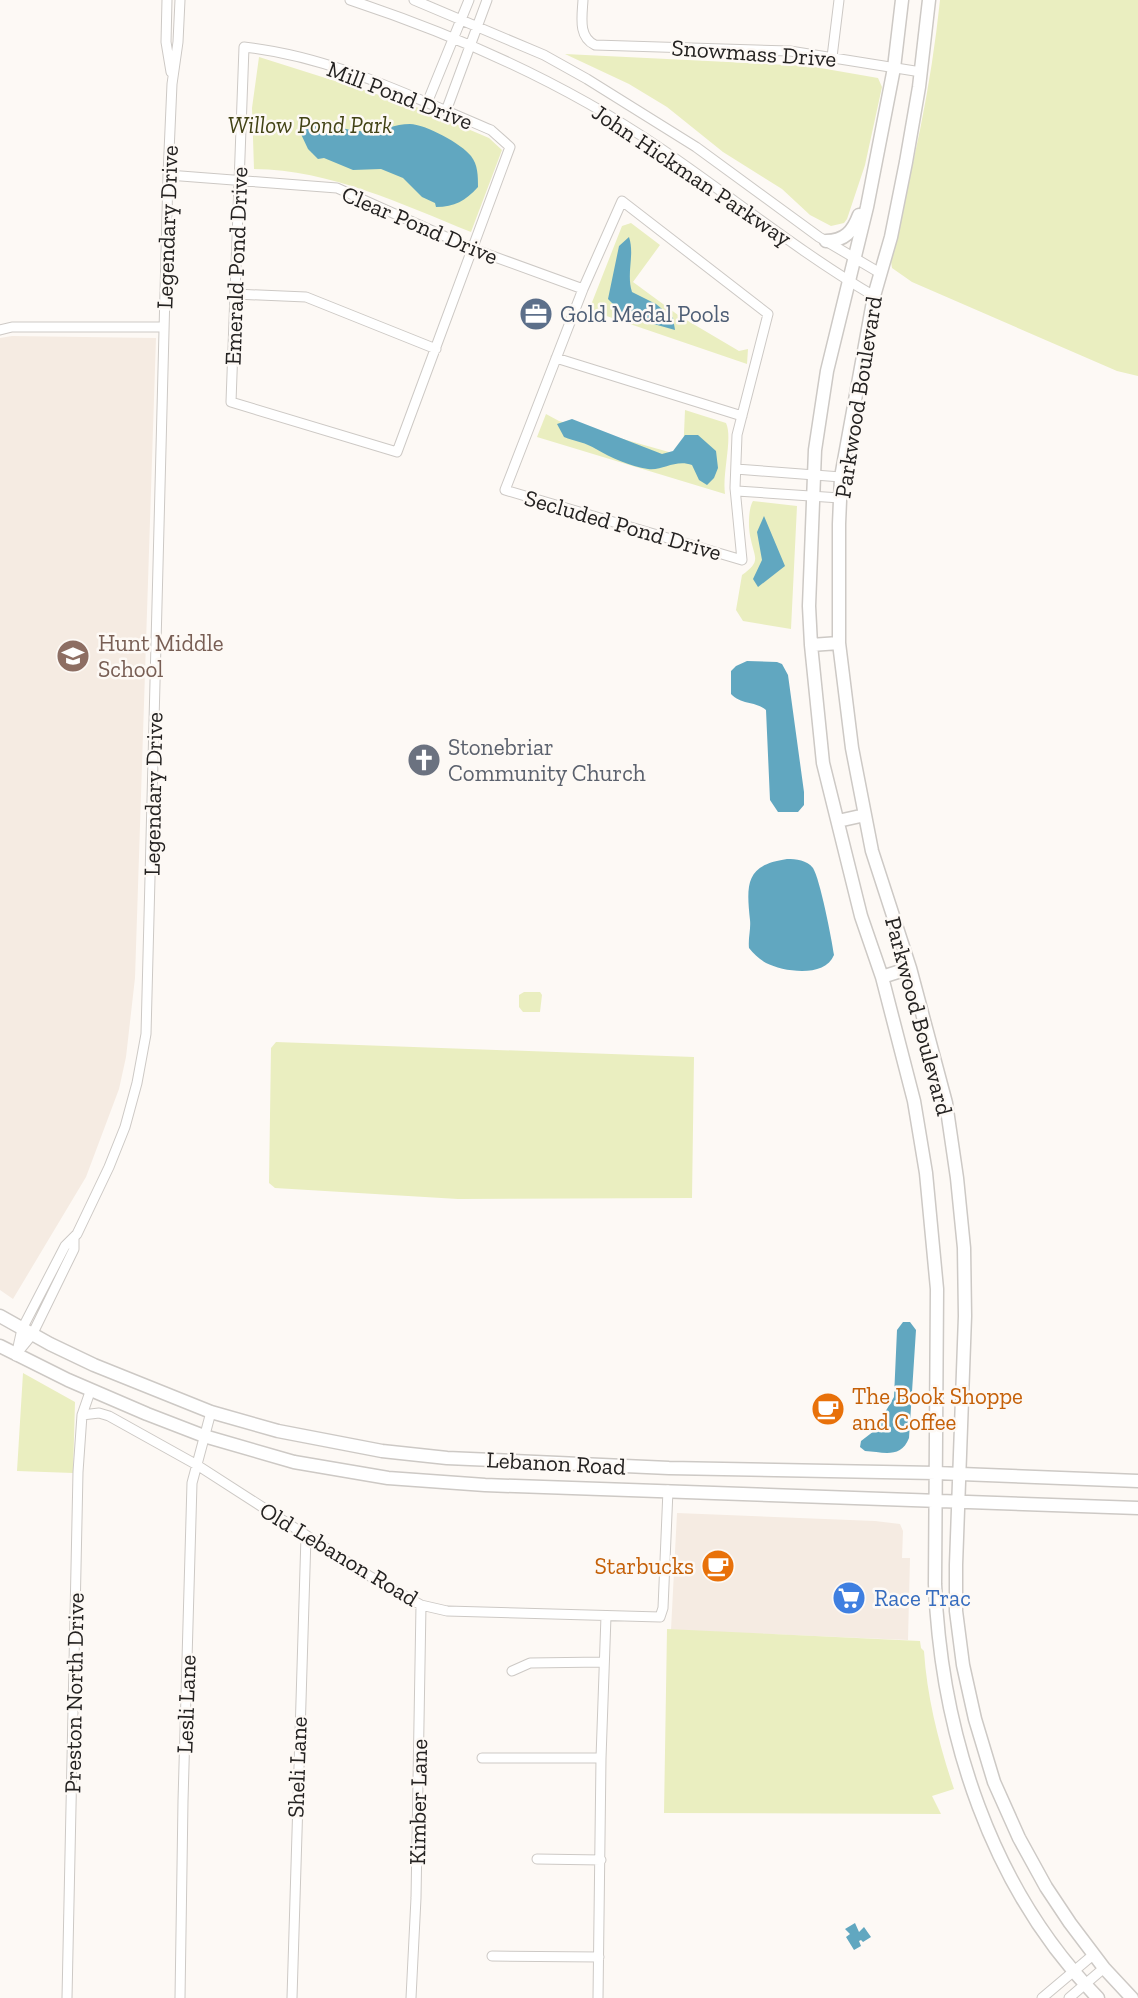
<svg xmlns="http://www.w3.org/2000/svg" width="1138" height="1998" font-family="'Zilla Slab',serif">
	<rect width="100%" height="100%" fill="#fdf9f5"/>
	<path fill="#f5ebe2" d="M12 336 156 338 135 978 126 1057 119 1089 86 1177 13 1299 0 1290V338Z
		M677 1513 875 1521 900 1524 903 1531 902 1558H910L908 1640 671 1630Z"/>
	<path fill="#eaeec0" d="M940 0H1138V376L1117 371 912 282 892 268 890 255C913 171 931 87 940 0Z
		M565 54 809 66 878 78 882 87 865 165 847 219 844 223 831 226 810 215 782 189 723 152 667 107 629 84Z
		M259 57 414 106 489 138 502 150 471 232C401 204 331 170 254 169L252 108Z
		M631 223 660 245 633 282 678 315 739 351 748 349 747 364 589 310 622 226Z
		M685 410 726 423C733 438 722 473 725 494L537 437 546 414 559 421 683 456Z
		M753 501 797 506 791 629 743 621 736 610 742 575C761 561 755 559 751 540 748 530 748 509 753 501Z
		M524 992H540L542 995 540 1012H523L519 1007V995Z
		M276 1042 694 1057 692 1198 458 1199 275 1188 269 1183 271 1048Z
		M23 1373 75 1402 73 1473 17 1471Z
		M667 1629 920 1641 921 1648 924 1651C927 1698 939 1744 954 1789L932 1796 941 1814 664 1813Z"/>
	<path fill="#61a7c0" d="M324 123C339 127 352 132 367 131 382 131 395 124 410 124 425 124 462 144 471 156 478 165 478 176 478 187 465 201 455 207 436 207L435 203 422 197 403 178 381 169 353 170 324 158 318 159 308 149 300 132 312 125Z
		M629 237C635 255 626 273 632 292L656 304 673 318 675 330 625 316 608 299 619 246Z
		M572 419 662 454 673 451 685 435H698L716 451 718 468 714 478 707 485 699 480 692 465C675 459 663 471 648 469 630 466 611 458 596 449 587 443 574 441 564 437L557 424Z
		M764 516 785 566 758 587 753 579 762 560 757 532Z
		M747 661 777 662 782 664 788 675 804 792V805L798 812H778L770 800 766 710C756 701 741 705 731 694V671L736 666Z
		M787 859C796 859 807 860 813 868 820 879 832 940 834 955 825 978 784 972 766 963 759 959 754 954 749 948 748 938 751 929 750 920 746 883 746 865 787 859Z
		M903 1322H910L916 1330 909 1438C901 1459 883 1452 865 1451L860 1447 861 1441 874 1431 894 1397 897 1330Z
		M855 1923 859 1932 864 1927 871 1937 863 1942 861 1940 859 1941 861 1946 854 1950 846 1937 850 1934 845 1929Z"/>
	<g fill="none" stroke-linecap="round" stroke-linejoin="round">
		<defs>
			<path id="minor" d="M167 0 166 42 171 72
				M350 0C459 36 566 84 660 148 732 197 799 252 874 296
				M414 0 544 55 587 79 696 147 819 237 880 273
				M583 0C582 17 578 37 595 45L790 51 921 72
				M244 47C331 56 412 97 491 130L510 147 397 452 231 402Z
				M832 57 839 0
				M427 103 469 0
				M446 111 487 0
				M168 175 337 188 473 249 583 289
				M622 201 768 314 737 435 735 488 742 560 505 490 583 289Z
				M235 294 306 297 436 349
				M0 330 12 327H164
				M556 358 742 416
				M736 469 841 477
				M737 491 840 498
				M18 1352 32 1335 74 1249V1239
				M16 1356 22 1329 65 1246 77 1234 109 1167 125 1127 137 1083 146 1034 168 175 172 84 178 42 180 0
				M82 1415 99 1413 109 1416 197 1465 371 1577 421 1605 447 1611 660 1617 663 1608 668 1490
				M512 1671 530 1663 603 1662
				M482 1758H601
				M537 1859 601 1860
				M492 1956 599 1957
				M67 1998 78 1472 82 1415 91 1389
				M180 1998 183 1801 192 1483 211 1412
				M292 1998 306 1536
				M411 1998 416 1898 421 1605
				M598 1998 601 1758 606 1616
				M1042 1998 1093 1955
				M1069 1998 1104 1968"/>
			<path id="major" d="M902 0 894 68 867 207 827 371 815 450 809 606 811 645 823 763 861 916 882 977 914 1101 926 1173 937 1289 935 1584C941 1734 991 1889 1098 1998
				M929 0 919 87 906 162 891 237 874 296 841 477 839 524V643L852 748 872 851 910 968 946 1103 957 1178 964 1248 965 1316 956 1565V1611L963 1665 975 1719 994 1782 1019 1838 1046 1887 1070 1923 1104 1968 1132 1998
				M826 241C845 241 853 231 859 215
				M811 645 839 643
				M838 821 865 815
				M882 977 910 968
				M0 1316 50 1344 94 1365 211 1412 278 1431 382 1451 447 1458 669 1468 936 1473 1138 1481
				M0 1346 68 1380 147 1414 204 1436 294 1462 388 1478 485 1485 1138 1508"/>
		</defs>
		<use href="#minor" stroke="#cdc9c5" stroke-width="11"/>
		<use href="#major" stroke="#cdc9c5" stroke-width="15"/>
		<use href="#minor" stroke="#fff" stroke-width="9"/>
		<use href="#major" stroke="#fff" stroke-width="12"/>
	</g>
	<defs>
		<symbol id="office-disc" viewBox="-11 -11 22 22"><circle r="9.5" fill="#5c6f8a" stroke="#fdf9f5"/><path d="M-6-3h4V-5.5h4V-3h4V5H-6ZM-1-4.5V-3h2v-1.5ZM-6 0V1H6V0Z" fill="#fff"/></symbol>
		<symbol id="school-disc" viewBox="-11 -11 22 22"><circle r="9.5" fill="#8d6e63" stroke="#fdf9f5"/><path d="M0-5L7-2L0 1L-7-2ZM-4 1L0 2.5L4 1V4Q0 6-4 4Z" fill="#fff"/></symbol>
		<symbol id="church-disc" viewBox="-11 -11 22 22"><circle r="9.5" fill="#6b7280" stroke="#fdf9f5"/><path d="M-1.2-6h2.4v3.5h3.3v2.4h-3.3V6h-2.4V-.1h-3.3v-2.4h3.3Z" fill="#fff"/></symbol>
		<symbol id="cafe-disc" viewBox="-11 -11 22 22"><circle r="9.5" fill="#e8710a" stroke="#fdf9f5"/><path d="M-5.5-4.5H6V0H3Q3 3.5 0 3.5H-2.5Q-5.5 3.5-5.5 0ZM3-3.2v2h1.7v-2ZM-6 4.5H4V6H-6Z" fill="#fff"/></symbol>
		<symbol id="supermarket-disc" viewBox="-11 -11 22 22"><circle r="9.5" fill="#3f7fe0" stroke="#fdf9f5"/><path d="M-6-5.5h2.5l.6 2H6L4.5 2H-2.5L-4.4-4H-6ZM-1.5 3.2a1.3 1.3 0 1 0 .1 0ZM3 3.2a1.3 1.3 0 1 0 .1 0Z" fill="#fff"/></symbol>
	</defs>
	<g fill-rule="evenodd">
		<use href="#office-disc" x="517" y="295" width="38" height="38"/>
		<use href="#school-disc" x="54" y="637" width="38" height="38"/>
		<use href="#church-disc" x="405" y="741" width="38" height="38"/>
		<use href="#cafe-disc" x="809" y="1390" width="38" height="38"/>
		<use href="#cafe-disc" x="699" y="1547" width="38" height="38"/>
		<use href="#supermarket-disc" x="830" y="1579" width="38" height="38"/>
	</g>
	<g text-anchor="middle" stroke-width="5" stroke-linejoin="round" paint-order="stroke">
		<g font-size="23" fill="#242221" stroke="#fdf9f5">
			<text transform="translate(754 53) rotate(4)" y="8">Snowmass Drive</text>
			<text transform="translate(400 95) rotate(21)" y="8">Mill Pond Drive</text>
			<text transform="translate(692 175) rotate(34)" y="8">John Hickman Parkway</text>
			<text transform="translate(420 225) rotate(23)" y="8">Clear Pond Drive</text>
			<text transform="translate(167 227) rotate(-88)" y="8">Legendary Drive</text>
			<text transform="translate(236 266) rotate(-88)" y="8">Emerald Pond Drive</text>
			<text transform="translate(858 397) rotate(-81)" y="8">Parkwood Boulevard</text>
			<text transform="translate(623 525) rotate(16)" y="8">Secluded Pond Drive</text>
			<text transform="translate(153 794) rotate(-89)" y="8">Legendary Drive</text>
			<text transform="translate(919 1016) rotate(75)" y="8">Parkwood Boulevard</text>
			<text transform="translate(556 1463) rotate(3)" y="8">Lebanon Road</text>
			<text transform="translate(339 1554) rotate(31)" y="8">Old Lebanon Road</text>
			<text transform="translate(74 1693) rotate(-89)" y="8">Preston North Drive</text>
			<text transform="translate(186 1704) rotate(-88)" y="8">Lesli Lane</text>
			<text transform="translate(297 1767) rotate(-88)" y="8">Sheli Lane</text>
			<text transform="translate(418 1802) rotate(-89)" y="8">Kimber Lane</text>
		</g>
		<g font-size="23" font-style="italic" fill="#424315" stroke="#fdf9f5">
			<text x="310" y="133">Willow Pond Park</text>
		</g>
		<g font-size="23" fill="#4e5e75" stroke="#fdf9f5" text-anchor="start">
			<text x="560" y="322">Gold Medal Pools</text>
		</g>
		<g font-size="23" fill="#785e54" stroke="#fdf9f5" text-anchor="start">
			<text x="98" y="651">Hunt Middle<tspan x="98" dy="26">School</tspan></text>
		</g>
		<g font-size="23" fill="#5b616d" stroke="#fdf9f5" text-anchor="start">
			<text x="448" y="755">Stonebriar<tspan x="448" dy="26">Community Church</tspan></text>
		</g>
		<g font-size="23" fill="#c56008" stroke="#fdf9f5" text-anchor="start">
			<text x="852" y="1404">The Book Shoppe<tspan x="852" dy="26">and Coffee</tspan></text>
			<text x="694" y="1574" text-anchor="end">Starbucks</text>
		</g>
		<g font-size="23" fill="#366cbe" stroke="#fdf9f5" text-anchor="start">
			<text x="874" y="1606">Race Trac</text>
		</g>
	</g>
</svg>
